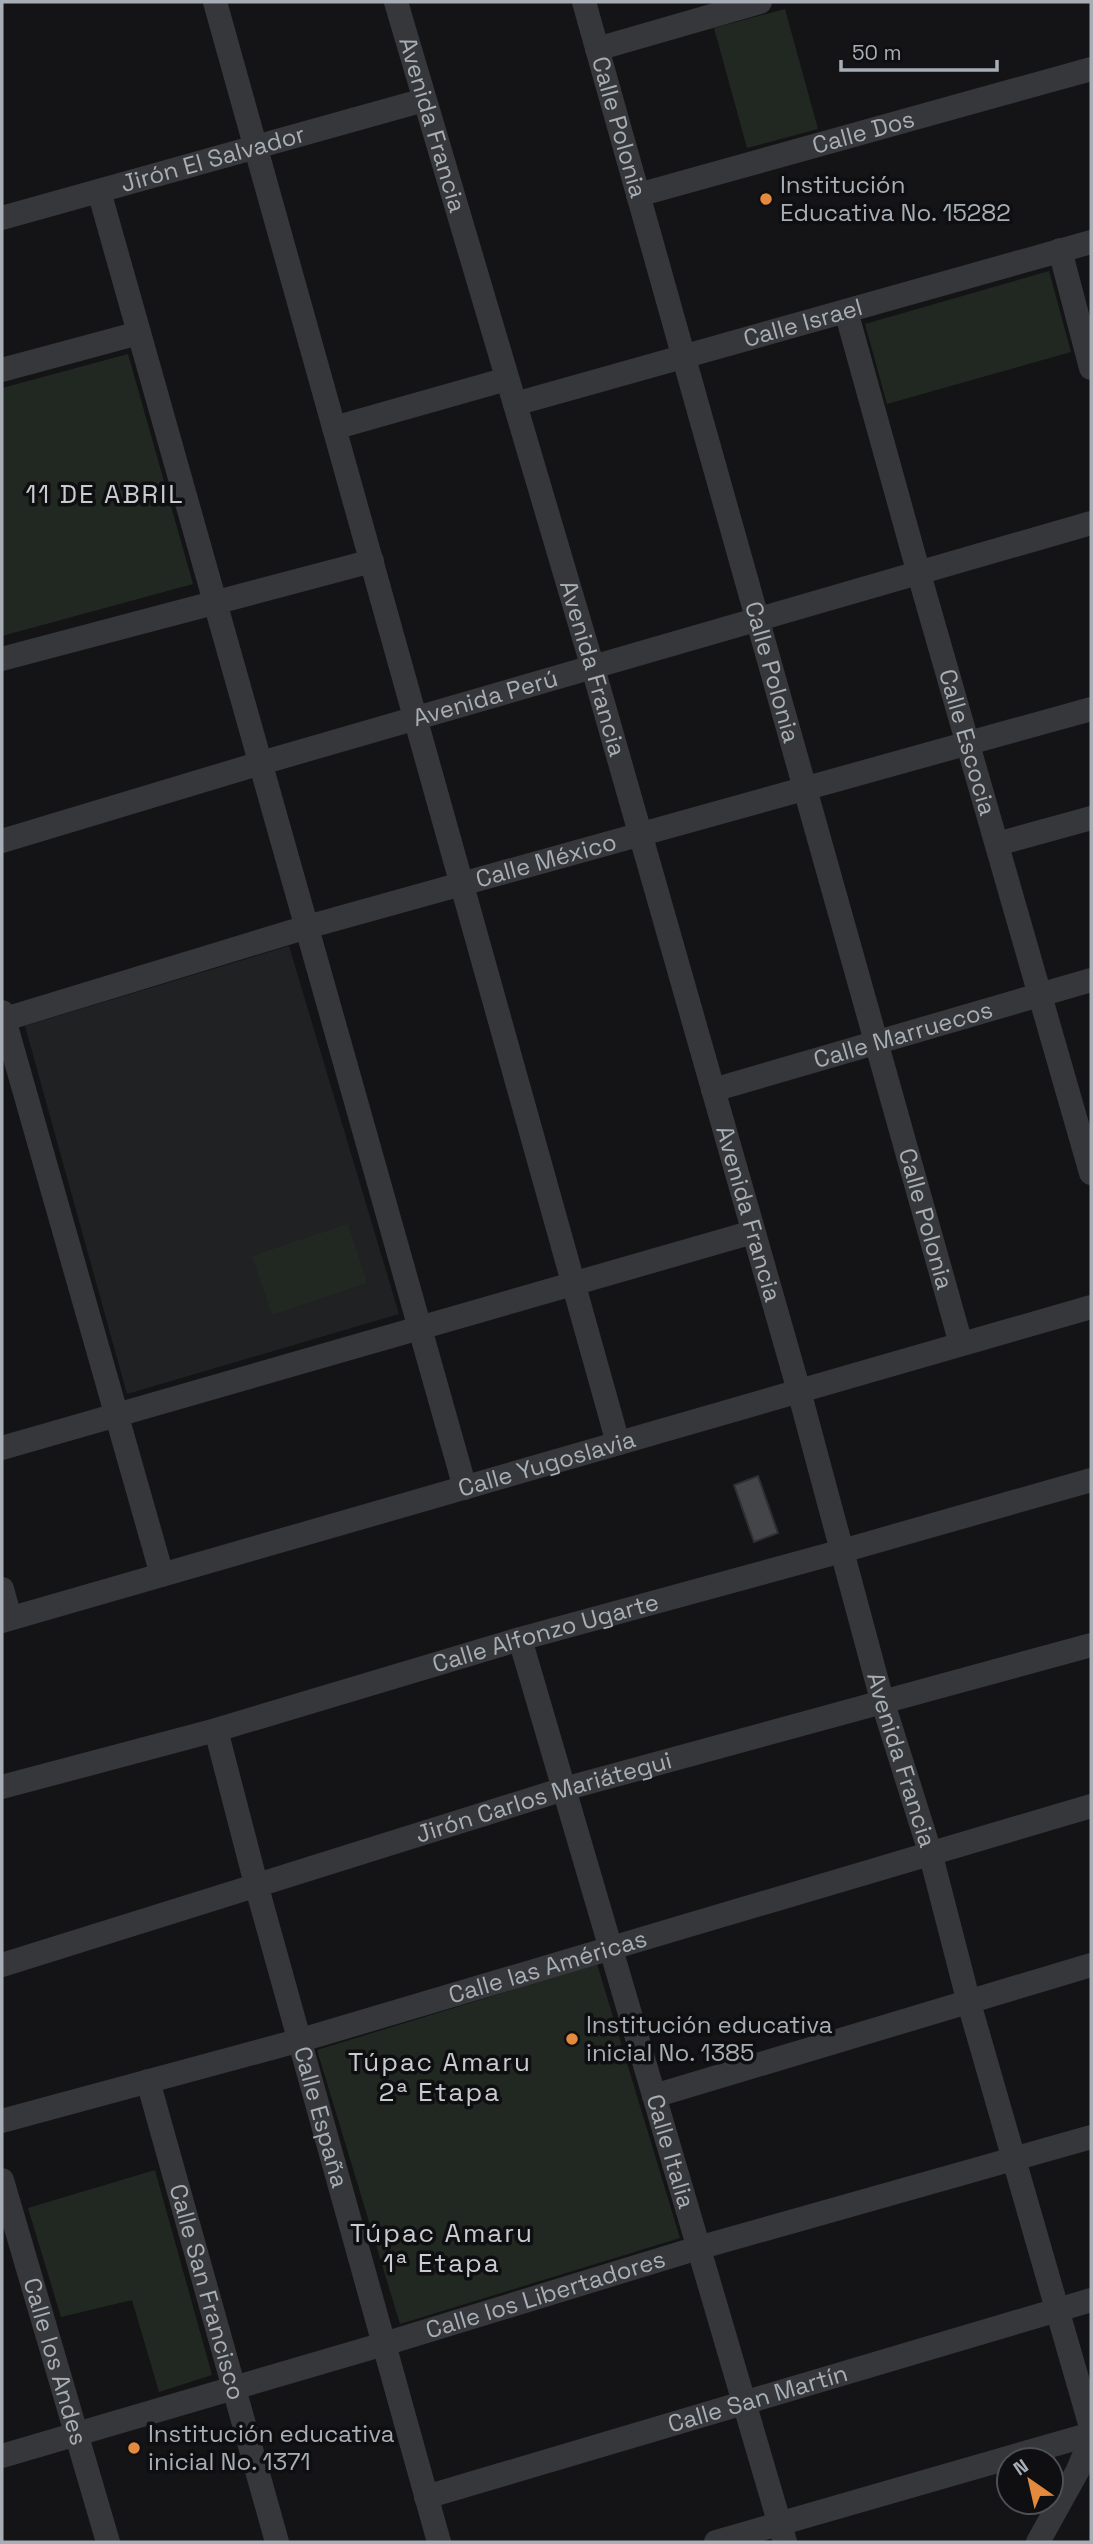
<svg xmlns="http://www.w3.org/2000/svg" width="1093" height="2544" font-family="'Space Grotesk',sans-serif">
	<rect width="100%" height="100%" fill="#141416"/>
	<path fill="#202123" d="M289 946 399 1314 127 1394 25 1026Z"/>
	<path fill="#212821" d="M785 9 818 129 747 148 714 28Z
		M1049 271 1071 352 887 404 865 324Z
		M128 354 193 584 2 636V388Z
		M348 1224 367 1283 272 1315 252 1256Z
		M597 1964 680 2238 400 2324 317 2050Z
		M155 2170 212 2375 159 2392 132 2300 61 2317 28 2208Z"/>
	<path fill="#434549" stroke="#2e2f31" stroke-width="2" d="M758 1476 778 1533 754 1542 734 1485Z"/>
	<g fill="none" stroke-linecap="round" stroke-linejoin="round">
		<g stroke="#35373a" stroke-width="24">
			<path d="M215 2 618 1443"/>
			<path id="s1" d="M396 2 593 668 799 1391 882 1700 930 1852 969 2003 1091 2427"/>
			<path id="s2" d="M584 2 961 1344"/>
			<path d="M597 49 760 2"/>
			<path d="M99 191 465 1488"/>
			<path id="s3" d="M638 195 1091 69"/>
			<path id="s4" d="M2 218 424 100"/>
			<path d="M1060 250 1091 368"/>
			<path id="s5" d="M846 311 919 574 1091 1173"/>
			<path d="M2 370 139 333"/>
			<path id="s6" d="M515 404 1091 242"/>
			<path d="M334 428 507 379"/>
			<path d="M2 659 372 561"/>
			<path id="s7" d="M2 841 261 763 1091 523"/>
			<path d="M997 844 1091 818"/>
			<path d="M2 1012 162 1575"/>
			<path id="s8" d="M2 1020 307 927 1091 709"/>
			<path id="s9" d="M713 1090 1091 980"/>
			<path d="M2 1448 753 1232"/>
			<path d="M2 1589 10 1618"/>
			<path id="s10" d="M2 1621 1091 1307"/>
			<path id="s11" d="M520 1639 785 2542"/>
			<path id="s12" d="M216 1730 256 1884 439 2542"/>
			<path id="s13" d="M2 1787 216 1730 520 1639 842 1551 1091 1480"/>
			<path id="s14" d="M2 1965 564 1789 1091 1645"/>
			<path id="s15" d="M148 2081 277 2542"/>
			<path d="M654 2096 1091 1965"/>
			<path id="s16" d="M2 2121 301 2040 1091 1806"/>
			<path id="s17" d="M2 2180 108 2542"/>
			<path id="s18" d="M2 2456 384 2344 698 2248 1091 2137"/>
			<path id="s19" d="M426 2497 1091 2300"/>
			<path d="M716 2542 1091 2434"/>
			<path d="M1038 2542 1078 2470 1091 2439"/>
		</g>
	</g>
	<g fill="#e38a3f" stroke="#0f0f11" stroke-width="2.5">
		<circle cx="766" cy="199" r="7"/>
		<circle cx="572" cy="2039" r="7"/>
		<circle cx="134" cy="2448" r="7"/>
	</g>
	<g text-anchor="middle" stroke-width="7" stroke-linejoin="round" paint-order="stroke">
		<g font-size="24" fill="#a7aeb5" stroke="#0f0f11">
			<text dy="8" stroke="none"><textPath href="#s1" startOffset="128">Avenida Francia</textPath></text>
			<text dy="8" stroke="none"><textPath href="#s2" startOffset="130">Calle Polonia</textPath></text>
			<text dy="8" stroke="none"><textPath href="#s3" startOffset="234">Calle Dos</textPath></text>
			<text dy="8" stroke="none"><textPath href="#s4" startOffset="219">Jirón El Salvador</textPath></text>
			<text dy="8" stroke="none"><textPath href="#s6" startOffset="299">Calle Israel</textPath></text>
			<text dy="8" stroke="none"><textPath href="#s1" startOffset="695">Avenida Francia</textPath></text>
			<text dy="8" stroke="none"><textPath href="#s2" startOffset="696">Calle Polonia</textPath></text>
			<text dy="8" stroke="none"><textPath href="#s7" startOffset="504">Avenida Perú</textPath></text>
			<text dy="8" stroke="none"><textPath href="#s5" startOffset="448">Calle Escocia</textPath></text>
			<text dy="8" stroke="none"><textPath href="#s8" startOffset="567">Calle México</textPath></text>
			<text dy="8" stroke="none"><textPath href="#s9" startOffset="198">Calle Marruecos</textPath></text>
			<text dy="8" stroke="none"><textPath href="#s1" startOffset="1262">Avenida Francia</textPath></text>
			<text dy="8" stroke="none"><textPath href="#s2" startOffset="1264">Calle Polonia</textPath></text>
			<text dy="8" stroke="none"><textPath href="#s10" startOffset="567">Calle Yugoslavia</textPath></text>
			<text dy="8" stroke="none"><textPath href="#s13" startOffset="565">Calle Alfonzo Ugarte</textPath></text>
			<text dy="8" stroke="none"><textPath href="#s1" startOffset="1829">Avenida Francia</textPath></text>
			<text dy="8" stroke="none"><textPath href="#s14" startOffset="567">Jirón Carlos Mariátegui</textPath></text>
			<text dy="8" stroke="none"><textPath href="#s16" startOffset="567">Calle las Américas</textPath></text>
			<text dy="8" stroke="none"><textPath href="#s12" startOffset="401">Calle España</textPath></text>
			<text dy="8" stroke="none"><textPath href="#s11" startOffset="534">Calle Italia</textPath></text>
			<text dy="8" stroke="none"><textPath href="#s15" startOffset="219">Calle San Francisco</textPath></text>
			<text dy="8" stroke="none"><textPath href="#s18" startOffset="567">Calle los Libertadores</textPath></text>
			<text dy="8" stroke="none"><textPath href="#s17" startOffset="189">Calle los Andes</textPath></text>
			<text dy="8" stroke="none"><textPath href="#s19" startOffset="346">Calle San Martín</textPath></text>
		</g>
		<g font-size="24" fill="#a7aeb5" stroke="#0f0f11" text-anchor="start">
			<text x="780" y="193">Institución<tspan x="780" dy="28">Educativa No. 15282</tspan></text>
			<text x="586" y="2033">Institución educativa<tspan x="586" dy="28">inicial No. 1385</tspan></text>
			<text x="148" y="2442">Institución educativa<tspan x="148" dy="28">inicial No. 1371</tspan></text>
		</g>
		<g font-size="26" letter-spacing="2" fill="#c8ccd1" stroke="#0f0f11">
			<text x="105" y="503">11 DE ABRIL</text>
			<text x="440" y="2071">Túpac Amaru<tspan x="440" dy="30">2ª Etapa</tspan></text>
			<text x="442" y="2242">Túpac Amaru<tspan x="442" dy="30">1ª Etapa</tspan></text>
		</g>
	</g>
	<rect width="1093" height="2544" fill="none" stroke="#a7aeb5" stroke-width="7"/>
	<g transform="translate(1030 2481) rotate(326)"><circle r="33" fill="#0f0f11" stroke="#4c4f53" stroke-width="2"/>
	<path d="M0-5L12 26L0 18L-12 26Z" fill="#e38a3f"/>
	<text y="-10" font-size="19" font-weight="bold" text-anchor="middle" fill="#a7aeb5">N</text>
	</g>
	<path d="M841 60v10h156v-10" fill="none" stroke="#a7aeb5" stroke-width="3.5"/>
	<text x="852" y="60" font-size="21" fill="#a7aeb5" stroke="#0f0f11" stroke-width="5" paint-order="stroke">50 m</text>
</svg>
